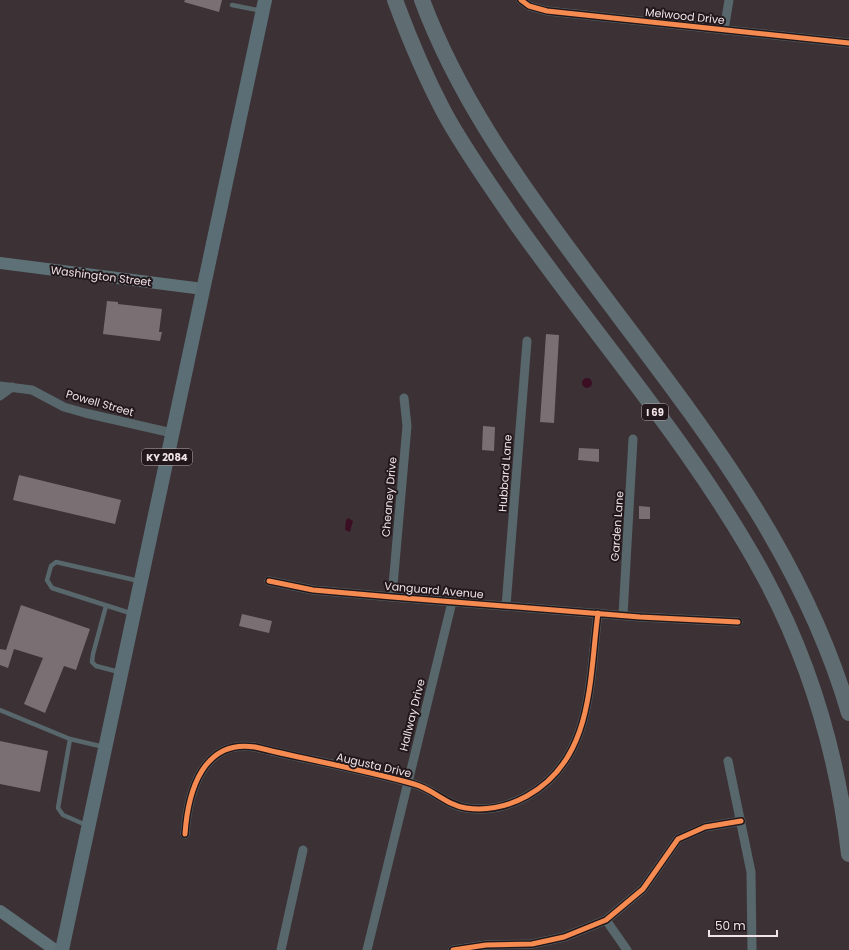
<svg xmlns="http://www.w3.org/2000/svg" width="849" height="950" font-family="Poppins,sans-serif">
	<rect width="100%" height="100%" fill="#3c3235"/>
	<path fill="#3c0e24" d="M582 383a5 5 0 1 1 10 0a5 5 0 1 1-10 0Z
		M348 518 353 521 350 532 345 530 346 520Z"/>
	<path fill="#7a7074" d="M185 0H222L219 12 184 2Z
		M107 301 118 302V304L162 309 159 332H162L160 341 103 334Z
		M546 334 559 335 554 423 540 422Z
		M483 426 495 427 494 451 482 450Z
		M579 448 599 449V462L578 460Z
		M19 475 121 500 115 524 13 500Z
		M639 506 650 507V519H639Z
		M21 605 90 629 76 670 64 666 45 713 24 704 43 658 14 649 8 668 0 665V649L6 650Z
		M242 614 272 621 269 633 239 626Z
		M0 741 48 751 40 792 0 784Z"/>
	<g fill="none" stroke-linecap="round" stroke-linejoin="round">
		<path stroke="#57676b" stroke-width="4.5" d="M232 5 262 11
			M106 606 93 654 92 662 96 666 119 672
			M133 614 52 588 47 580 51 566 56 562 139 581
			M0 710 70 739 104 747
			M70 739 58 808 63 815 86 825"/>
		<path stroke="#57676b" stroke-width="9" d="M521 0 529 6 547 11 849 43
			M724 30 729 0
			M0 386 32 390 64 407 85 413 172 433
			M0 396 12 387
			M269 581 313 590 392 597 640 617 738 622
			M392 597 407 426 404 398
			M506 606 527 341
			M623 615 633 439
			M728 761 751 872 752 950
			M185 834C188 791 203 739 255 747 308 760 362 769 414 784 433 789 446 805 466 808 487 811 509 806 527 796 594 759 589 679 598 613
			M606 920 627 950
			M281 950 303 850
			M367 950 452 602
			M453 950 486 945 532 944 564 937 606 920 643 889 678 839 705 827 741 821"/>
		<path stroke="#5d7176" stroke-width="12" d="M0 263 203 289
			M0 911 55 950"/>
		<path stroke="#5b6e75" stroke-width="14" d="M62 950 265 0"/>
		<path stroke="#5f6c71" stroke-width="16" d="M395 0C409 38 425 76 444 112 464 149 488 182 511 216 595 336 696 450 765 578 811 664 838 759 849 854
			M422 0C457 94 514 175 574 256 680 400 798 537 849 713"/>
		<defs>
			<path id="cycleway" d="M521 0 529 6 547 11 849 43
				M269 581 313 590 392 597 640 617 738 622
				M185 834C188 791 203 739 255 747 308 760 362 769 414 784 433 789 446 805 466 808 487 811 509 806 527 796 594 759 589 679 598 613
				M453 950 486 945 532 944 564 937 606 920 643 889 678 839 705 827 741 821"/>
		</defs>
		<use href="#cycleway" stroke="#22181c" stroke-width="8"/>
		<use href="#cycleway" stroke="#f68b52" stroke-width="5"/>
	</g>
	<g text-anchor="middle" stroke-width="4" stroke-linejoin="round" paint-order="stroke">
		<g fill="#22181c" stroke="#b3a6ab" stroke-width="1">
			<rect x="642" y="404" width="26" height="16" rx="3"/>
			<rect x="142" y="449" width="50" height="16" rx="3"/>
		</g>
		<g font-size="10" font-weight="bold" fill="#f1e3e8">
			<text x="655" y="416">I 69</text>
			<text x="167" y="461">KY 2084</text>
		</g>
		<g font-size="11" fill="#f1e3e8" stroke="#22181c">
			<text transform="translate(685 16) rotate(6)" y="4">Melwood Drive</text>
			<text transform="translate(101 276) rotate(7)" y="4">Washington Street</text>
			<text transform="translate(100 403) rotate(16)" y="4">Powell Street</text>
			<text transform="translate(505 473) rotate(-86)" y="4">Hubbard Lane</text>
			<text transform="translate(389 497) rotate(-85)" y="4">Cheaney Drive</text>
			<text transform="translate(617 526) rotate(-86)" y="4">Garden Lane</text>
			<text transform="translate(434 590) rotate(5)" y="4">Vanguard Avenue</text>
			<text transform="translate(412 715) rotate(-76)" y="4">Hallway Drive</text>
			<text transform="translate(374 765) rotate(13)" y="4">Augusta Drive</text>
		</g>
	</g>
	<path d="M709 930v6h68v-6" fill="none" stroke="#f1e3e8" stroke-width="2"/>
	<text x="715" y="930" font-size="12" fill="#f1e3e8" stroke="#22181c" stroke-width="3" paint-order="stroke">50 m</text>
</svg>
